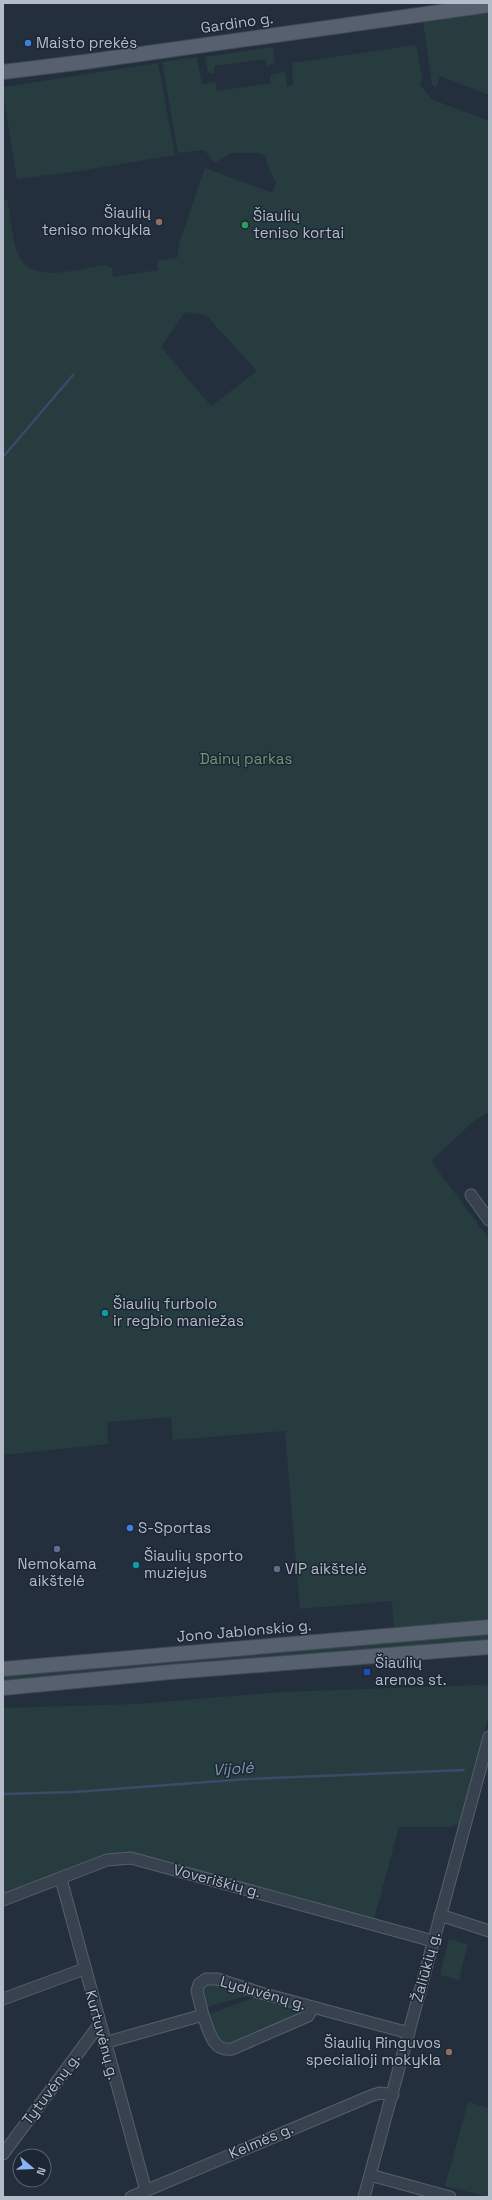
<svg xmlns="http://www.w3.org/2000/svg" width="492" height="2200" font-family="'Space Grotesk',sans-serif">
	<rect width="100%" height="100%" fill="#242f3e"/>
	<path fill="#263c3f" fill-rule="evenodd" d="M473 13 489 14V95L440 76 436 88 432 84 423 20Z
		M416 45 422 79 420 84 431 99 489 121V1112L474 1121 431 1161 489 1239V1621L394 1630 392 1601 300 1609 285 1431 173 1440 171 1417 107 1422 108 1444 3 1455V200L7 199C10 213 13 245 19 256 32 285 81 268 105 265L112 268 113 277 158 270 157 261 177 258 179 243 205 168 273 193 276 182 266 162 267 156 258 153H231L215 163 204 150 178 153 162 62 197 57 202 84 216 82 217 91 271 83 270 75 285 72 287 87 293 85 292 63ZM185 312 206 315 257 371 211 406 161 347Z
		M273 47 275 63 267 66 266 59 214 66V74L208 72 205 57Z
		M158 63 175 155 80 171 17 179 3 92 4 87Z
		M489 1633V1641L3 1682V1674Z
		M480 1685 489 1686V1714L459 1824 450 1827H399L373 1923 131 1858 107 1860 3 1900V1708L136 1704 280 1692Z
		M449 1939 468 1944 459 1980 440 1975Z
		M215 1984 250 1995 207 2007 202 1988Z
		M256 1997 297 2007 299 2014 230 2044 219 2040 209 2014Z
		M468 2102 489 2108V2197L445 2186Z"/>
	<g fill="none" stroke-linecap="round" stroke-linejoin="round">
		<path stroke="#394c67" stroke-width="2.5" d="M3 457 73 375
			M3 1794 75 1792 247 1779 464 1770"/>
		<defs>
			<path id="minor" d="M471 1195 489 1220
				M61 1879 146 2191
				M3 1900 107 1860 131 1858 433 1941
				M440 1915 489 1931
				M3 1999 84 1969
				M203 2015C209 2030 212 2052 232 2049L308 2016 313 2007
				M104 2043 203 2015 197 1991 199 1984 206 1979H217L261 1993 409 2033
				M3 2154 99 2025
				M370 2175 450 2197
				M131 2197 373 2095 380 2093 393 2095
				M364 2197 489 1737"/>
			<path id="major" d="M3 72 84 62 489 5
				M3 1669 489 1627
				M3 1688 170 1672 489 1647"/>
		</defs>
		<use href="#minor" stroke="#565f6c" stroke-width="13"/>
		<use href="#major" stroke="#414a57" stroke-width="16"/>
		<use href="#minor" stroke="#38414e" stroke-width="11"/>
		<use href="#major" stroke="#56606e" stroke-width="14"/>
	</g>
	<g fill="#3f7fe0" stroke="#1d2633" stroke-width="1.5">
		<circle cx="28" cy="43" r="4"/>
		<circle cx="130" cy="1528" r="4"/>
	</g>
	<g fill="#8d6e63" stroke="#1d2633" stroke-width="1.5">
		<circle cx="159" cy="222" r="4"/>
		<circle cx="449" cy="2052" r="4"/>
	</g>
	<circle fill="#2e9e5b" stroke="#1d2633" stroke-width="1.5" cx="245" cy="225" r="4"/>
	<g fill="#0f9aa8" stroke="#1d2633" stroke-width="1.5">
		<circle cx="105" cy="1313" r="4"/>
		<circle cx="136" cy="1565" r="4"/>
	</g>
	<g fill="#5c6f8a" stroke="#1d2633" stroke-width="1.5">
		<circle cx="57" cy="1549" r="4"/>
		<circle cx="277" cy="1569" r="4"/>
	</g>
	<rect fill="#1a4fb4" stroke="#1d2633" stroke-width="1.5" x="363" y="1668" width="8" height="8" rx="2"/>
	<g text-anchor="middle" stroke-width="3" stroke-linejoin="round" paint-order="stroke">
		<g font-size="15" fill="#b4bcc9" stroke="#1d2633">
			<text transform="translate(237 23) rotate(-8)" y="5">Gardino g.</text>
			<text transform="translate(244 1631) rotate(-5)" y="5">Jono Jablonskio g.</text>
			<text transform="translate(217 1881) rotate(15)" y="5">Voveriškių g.</text>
			<text transform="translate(426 1967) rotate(-75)" y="5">Žaliūkių g.</text>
			<text transform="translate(263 1993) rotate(16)" y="5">Lyduvėnų g.</text>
			<text transform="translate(102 2035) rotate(75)" y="5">Kurtuvėnų g.</text>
			<text transform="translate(51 2089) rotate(-53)" y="5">Tytuvėnų g.</text>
			<text transform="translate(261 2141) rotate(-23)" y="5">Kelmės g.</text>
		</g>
		<g font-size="15" fill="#b4bcc9" stroke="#1d2633" text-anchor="start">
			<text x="36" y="48">Maisto prekės</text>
			<text x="151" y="218" text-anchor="end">Šiaulių<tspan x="151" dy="17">teniso mokykla</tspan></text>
			<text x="253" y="221">Šiaulių<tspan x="253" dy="17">teniso kortai</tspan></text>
			<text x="113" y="1309">Šiaulių furbolo<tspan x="113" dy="17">ir regbio maniežas</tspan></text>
			<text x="138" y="1533">S-Sportas</text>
			<text x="144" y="1561">Šiaulių sporto<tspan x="144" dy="17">muziejus</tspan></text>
			<text x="57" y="1569" text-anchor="middle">Nemokama<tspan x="57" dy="17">aikštelė</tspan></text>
			<text x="285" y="1574">VIP aikštelė</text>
			<text x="375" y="1668">Šiaulių<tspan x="375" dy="17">arenos st.</tspan></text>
			<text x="441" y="2048" text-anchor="end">Šiaulių Ringuvos<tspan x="441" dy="17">specialioji mokykla</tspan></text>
		</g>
		<g font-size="15" fill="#6b9a76" stroke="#1d2633">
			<text x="246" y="764">Dainų parkas</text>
		</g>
		<g font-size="16" font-style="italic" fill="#7c92b1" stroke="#1d2633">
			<text transform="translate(233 1768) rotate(-4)" y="6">Vijolė</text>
		</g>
	</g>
	<rect width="492" height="2200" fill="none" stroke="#b4bcc9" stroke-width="8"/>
	<g transform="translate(32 2168) rotate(109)"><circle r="19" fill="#1d2633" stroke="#59626f"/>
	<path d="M0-3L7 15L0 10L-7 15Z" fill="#8ab4f8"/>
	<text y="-6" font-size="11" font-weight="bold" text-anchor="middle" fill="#b4bcc9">N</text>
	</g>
</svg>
